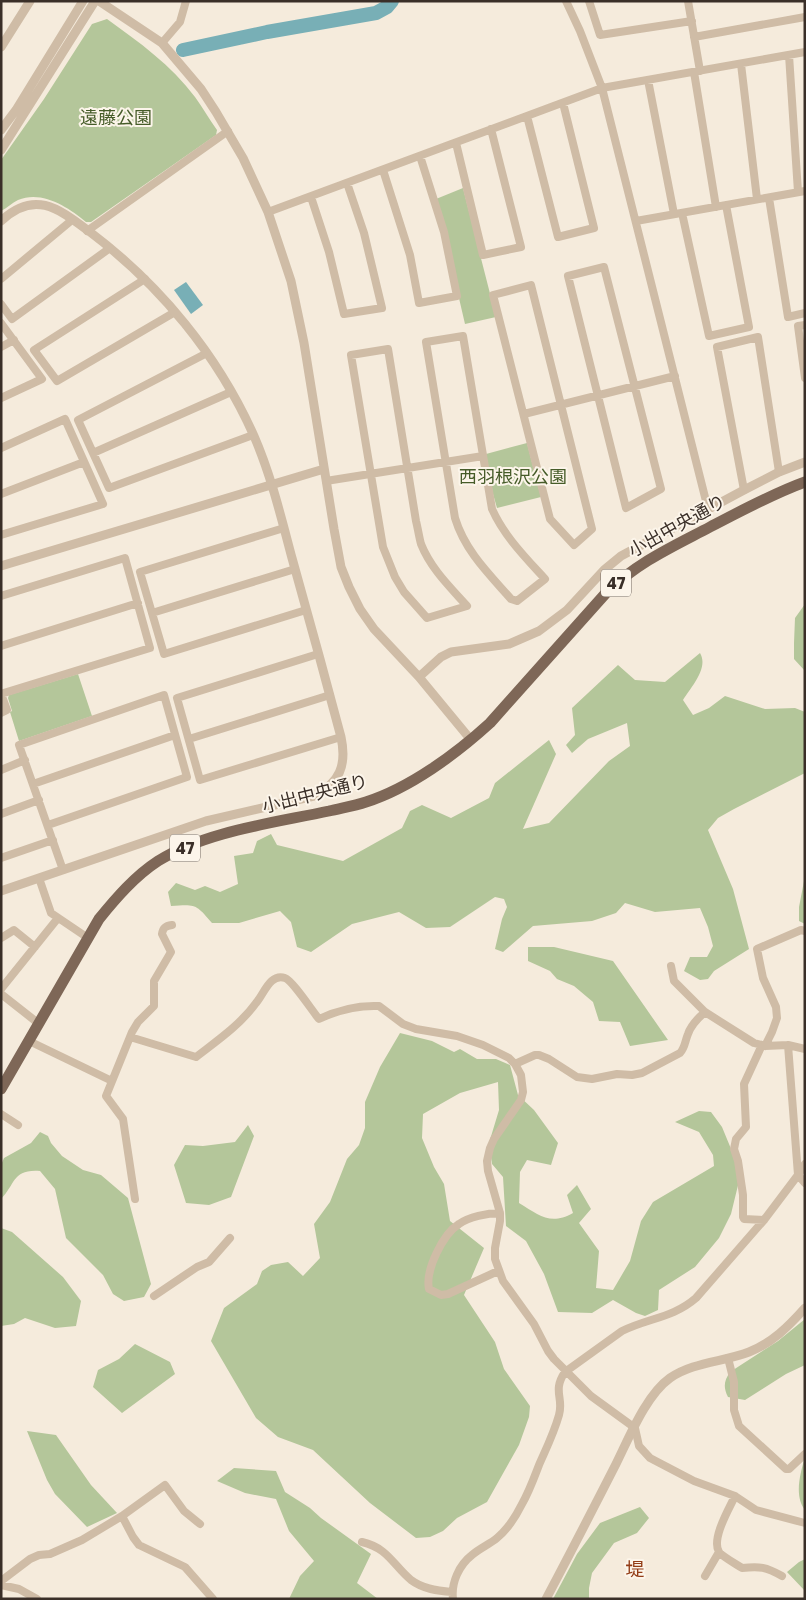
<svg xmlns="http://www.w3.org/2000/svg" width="806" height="1600" font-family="'Golos Text','Noto Sans JP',sans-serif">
	<rect width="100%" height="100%" fill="#f5ebdc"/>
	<path fill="#b4c69a" d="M107 19C139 42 171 65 195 97 203 108 209 119 217 130L216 135 91 222H86C68 207 42 190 18 200 12 203 7 208 1 211V160L44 99 92 24Z
		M463 188 496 317 465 324 436 199Z
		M527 443 541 497 497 508 493 494 486 454Z
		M805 604V671L794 659V643L795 618Z
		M700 653C709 668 691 687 683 700L693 715 709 708 725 696 765 709 795 708 805 712V773L734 809 718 818 708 830 733 889 749 949 714 971 708 979 700 980 684 971 690 957H707L713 946 708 927 700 908 655 912 625 903 616 913 592 921 533 926 503 952 495 949 502 919 507 907 504 899 495 897 450 927 426 928 399 912 352 924 311 952 297 947 291 922 280 911 239 923H212C196 904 196 904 171 906L168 892 176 883 195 890 205 886 220 892 238 884 234 856 253 853 257 841 271 834 277 845 343 861 402 828 410 811 422 805 451 818 489 798 495 783 549 740 556 754 523 829 549 823 609 761 630 746 627 723 588 739 572 753 566 745 575 735 572 708 618 665 635 680 665 682Z
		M78 674 92 716 19 741 10 712 12 711 8 698 9 695Z
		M805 876V924L799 921V907Z
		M528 947H554L613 961 668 1040 630 1046 620 1022 599 1021 593 1002 574 986 557 979 550 971 528 961Z
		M400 1033 432 1041 454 1052 460 1049 477 1059H496L510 1065 518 1095 534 1110 558 1143 551 1165 527 1160 520 1172 519 1203C539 1215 550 1226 573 1213L567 1195 577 1185 591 1209 579 1223 599 1251 596 1288 613 1290 630 1261 641 1221 653 1202 714 1166 713 1155 699 1132 675 1122 699 1111 711 1112 722 1127 741 1173 731 1214 719 1238 695 1267 659 1290 658 1310 645 1316 636 1313 613 1300 592 1313 558 1312 544 1274 526 1241 506 1226 503 1177 492 1164 489 1143 499 1110 498 1082 460 1093 423 1114 422 1138 434 1167 444 1184 450 1221 484 1248 464 1295 495 1342 504 1369 530 1406 529 1417 519 1445 487 1502 457 1518 443 1531 430 1537 416 1538 370 1503 313 1450 278 1437 256 1418 211 1341 224 1308 257 1284 262 1271 271 1265 288 1262 303 1276 320 1258 314 1224 330 1202 347 1159 359 1145 365 1128V1102L380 1067Z
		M248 1125 254 1136 231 1197 209 1205 186 1203 174 1165 185 1145 203 1146 235 1142Z
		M40 1132 48 1136 51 1143 62 1156 83 1170 101 1175 128 1198 151 1284 144 1297 124 1301 113 1294 103 1275 66 1238 55 1189 40 1171C12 1169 16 1184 1 1199V1165L4 1158 31 1143Z
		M1 1228 12 1232 63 1277 81 1301 76 1326 55 1328 25 1318 14 1324 1 1326Z
		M805 1319V1365L786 1374 745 1400 728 1397C723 1387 724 1381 730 1372L778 1341Z
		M135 1344 170 1362 175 1374 122 1413 93 1387 98 1370 119 1359Z
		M27 1431 56 1435 91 1485 117 1513 87 1527 55 1494 47 1480Z
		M805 1457V1510C794 1496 800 1474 805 1457Z
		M234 1468 276 1471 285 1492 310 1508 321 1518 371 1554 357 1583 378 1599H289L300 1576 314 1561 289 1531 276 1499 245 1493 217 1481Z
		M640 1507 649 1518 637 1533 614 1543 592 1573 589 1588V1599H553L577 1554 600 1523Z
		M805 1559V1591L787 1572 799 1562Z"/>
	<path fill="#78afb6" d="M186 282 203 305 191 314 174 290Z"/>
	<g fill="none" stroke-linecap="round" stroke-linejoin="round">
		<path stroke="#78afb6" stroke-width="14" d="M183 50 267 32 376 13 387 7 392 1"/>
		<path stroke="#cfbca6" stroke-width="8" d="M566 1 580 31 602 88 708 509
			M589 1 600 35 692 21
			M688 1 700 71
			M694 37 805 17
			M162 43 180 22 186 1
			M789 55 798 192
			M741 64 757 199
			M694 72 716 207
			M648 80 674 214
			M527 116 558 237 594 228 563 103
			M456 143 483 255 521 247 491 129
			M383 170 410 255 419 303 457 296 444 232 420 156
			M311 197 329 252 344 314 382 308 364 233 347 183
			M769 198 788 317 805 313
			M268 212 602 88 805 52
			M682 213 709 336 749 327 726 205
			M636 221 805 191
			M87 231 228 131
			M604 267 661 489 626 508 568 276Z
			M1 279 72 220
			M145 279 34 350 57 381 175 312
			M531 285 592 529 574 545 550 519 493 295Z
			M1 304 12 319 110 248
			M1 323 42 379 1 398
			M805 325 798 326 805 378
			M463 336 492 509C504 536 525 557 545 579L517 601 511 599C489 574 465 551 455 518L426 342Z
			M1 347 14 340
			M388 349 416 521C418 529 419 537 421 544 431 569 450 587 467 606L427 618 404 592 395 577 383 547 351 355Z
			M207 353 78 420 109 488 253 435
			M524 414 675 376
			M1 448 65 419 103 504 1 535
			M93 453 231 392
			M326 481 483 456
			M744 490 717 347 758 337 779 472
			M1 494 84 462
			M284 528 140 572 164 654 306 610
			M1 596 125 558 150 648 1 694 7 710 1 713
			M152 613 295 569
			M1 646 138 603
			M318 654 177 698 200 780 341 737
			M189 739 330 695
			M1 770 25 760
			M33 784 175 735
			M1 814 39 800
			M48 825 187 777 164 695 19 745 63 870
			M1 858 53 840
			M39 878 51 913 88 938
			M1 938 14 930 35 947
			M671 966 674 981 705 1012
			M1 989 58 918
			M1 994 38 1023
			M130 1037 196 1057C218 1040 240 1025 256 1003 264 994 270 973 285 978 292 980 313 1012 319 1019 338 1010 357 1005 379 1006L403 1024 416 1029 457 1036 483 1045 509 1058 515 1064 521 1075 523 1092 521 1100 494 1139 490 1148 487 1161 488 1171 500 1213V1221L495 1248V1259L503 1281 534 1324 548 1351 554 1359 591 1396 635 1428 639 1446 650 1458 694 1481 735 1496 756 1510 805 1523
			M29 1041 112 1081
			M762 1045 744 1084 746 1127 736 1139 734 1149 738 1161 743 1195V1217L744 1219 764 1220
			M788 1045 798 1175
			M765 1046 772 1032 777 1018 776 1007 763 978 757 949 801 930 805 931
			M515 1064 535 1055H539L549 1059 577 1077 592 1079 617 1074 632 1075 642 1073 680 1053C685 1048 685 1041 688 1034 691 1025 698 1018 705 1012L754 1043 765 1046 788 1045 805 1049
			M1 1114 18 1125
			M798 1175 805 1164
			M135 1199 123 1119 106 1096 132 1032 138 1022 154 1006V981L171 952 162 934C163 928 165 926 172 925
			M498 1271 448 1294 441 1295 429 1289C425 1270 443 1234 459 1224 469 1217 487 1213 500 1213
			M154 1296 197 1267 209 1262 230 1238
			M728 1358 734 1382V1410L739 1426 786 1469H789L805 1454
			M735 1496C729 1509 711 1539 719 1552 723 1557 736 1564 742 1568 760 1566 766 1567 782 1576
			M122 1516 133 1537 139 1545 185 1567 213 1599
			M362 1542C388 1548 393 1565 411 1580 423 1589 438 1591 452 1592
			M705 1576 719 1552
			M1 1581 30 1559 39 1555 50 1554 82 1540 122 1516 165 1485 184 1511 200 1524
			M1 1585 19 1589 37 1599
			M453 1599C451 1583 459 1565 472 1555 480 1548 490 1544 497 1538 508 1529 516 1516 522 1504 529 1492 534 1478 539 1465 546 1449 554 1433 559 1415 564 1398 552 1391 565 1372L622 1331C648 1318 673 1318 696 1298L764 1220 798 1175 805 1183"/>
		<path stroke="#cfbca6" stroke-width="9" d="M99 1 162 43 201 89 216 112 243 158 268 212 291 281 304 343 334 529 341 567 349 587 360 609 374 629 419 677 471 740
			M1 47 30 1
			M1 130 16 110 83 1
			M1 150 95 1
			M1 221C35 189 59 209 90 232 160 285 218 355 254 436 271 475 281 517 292 558 309 618 325 677 341 737 347 765 340 783 314 796L206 821 1 891
			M1 566 324 469
			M419 677 441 657 451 652 509 644 539 631 567 610 604 570 621 556 744 490 779 472 805 462
			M546 1599C570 1554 593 1509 616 1464 629 1438 646 1395 670 1378 693 1362 723 1362 749 1352 772 1343 788 1327 805 1308"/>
		<path stroke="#7e6757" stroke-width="11" d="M1 1089 99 919C116 898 135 876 158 861 206 831 274 823 329 811 341 808 354 806 366 802 410 788 456 754 490 723L606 593C638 562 672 547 710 527 741 511 772 494 805 482"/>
	</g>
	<g text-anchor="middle" stroke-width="4" stroke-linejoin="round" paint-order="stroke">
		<g fill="#fcf5ea" stroke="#746a62" stroke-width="1">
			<rect x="601" y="569.5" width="30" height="27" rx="4"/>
			<rect x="170" y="834.5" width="30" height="27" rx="4"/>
		</g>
		<g font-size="16" font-weight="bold" fill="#3a2f28">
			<text x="616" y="589">47</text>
			<text x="185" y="854">47</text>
		</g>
		<g font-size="18" fill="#465c29" stroke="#fcf5ea">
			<text x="116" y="124">遠藤公園</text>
			<text x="513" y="483">西羽根沢公園</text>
		</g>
		<g font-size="18" fill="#3a2f28" stroke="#fcf5ea">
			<text transform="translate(677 526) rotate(-29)" y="6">小出中央通り</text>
			<text transform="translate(315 794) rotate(-14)" y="6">小出中央通り</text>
		</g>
		<g font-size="19" fill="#933d17" stroke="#fcf5ea">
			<text x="635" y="1576">堤</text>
		</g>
	</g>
	<rect width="806" height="1600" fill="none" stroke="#3a2f28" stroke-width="5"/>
</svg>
